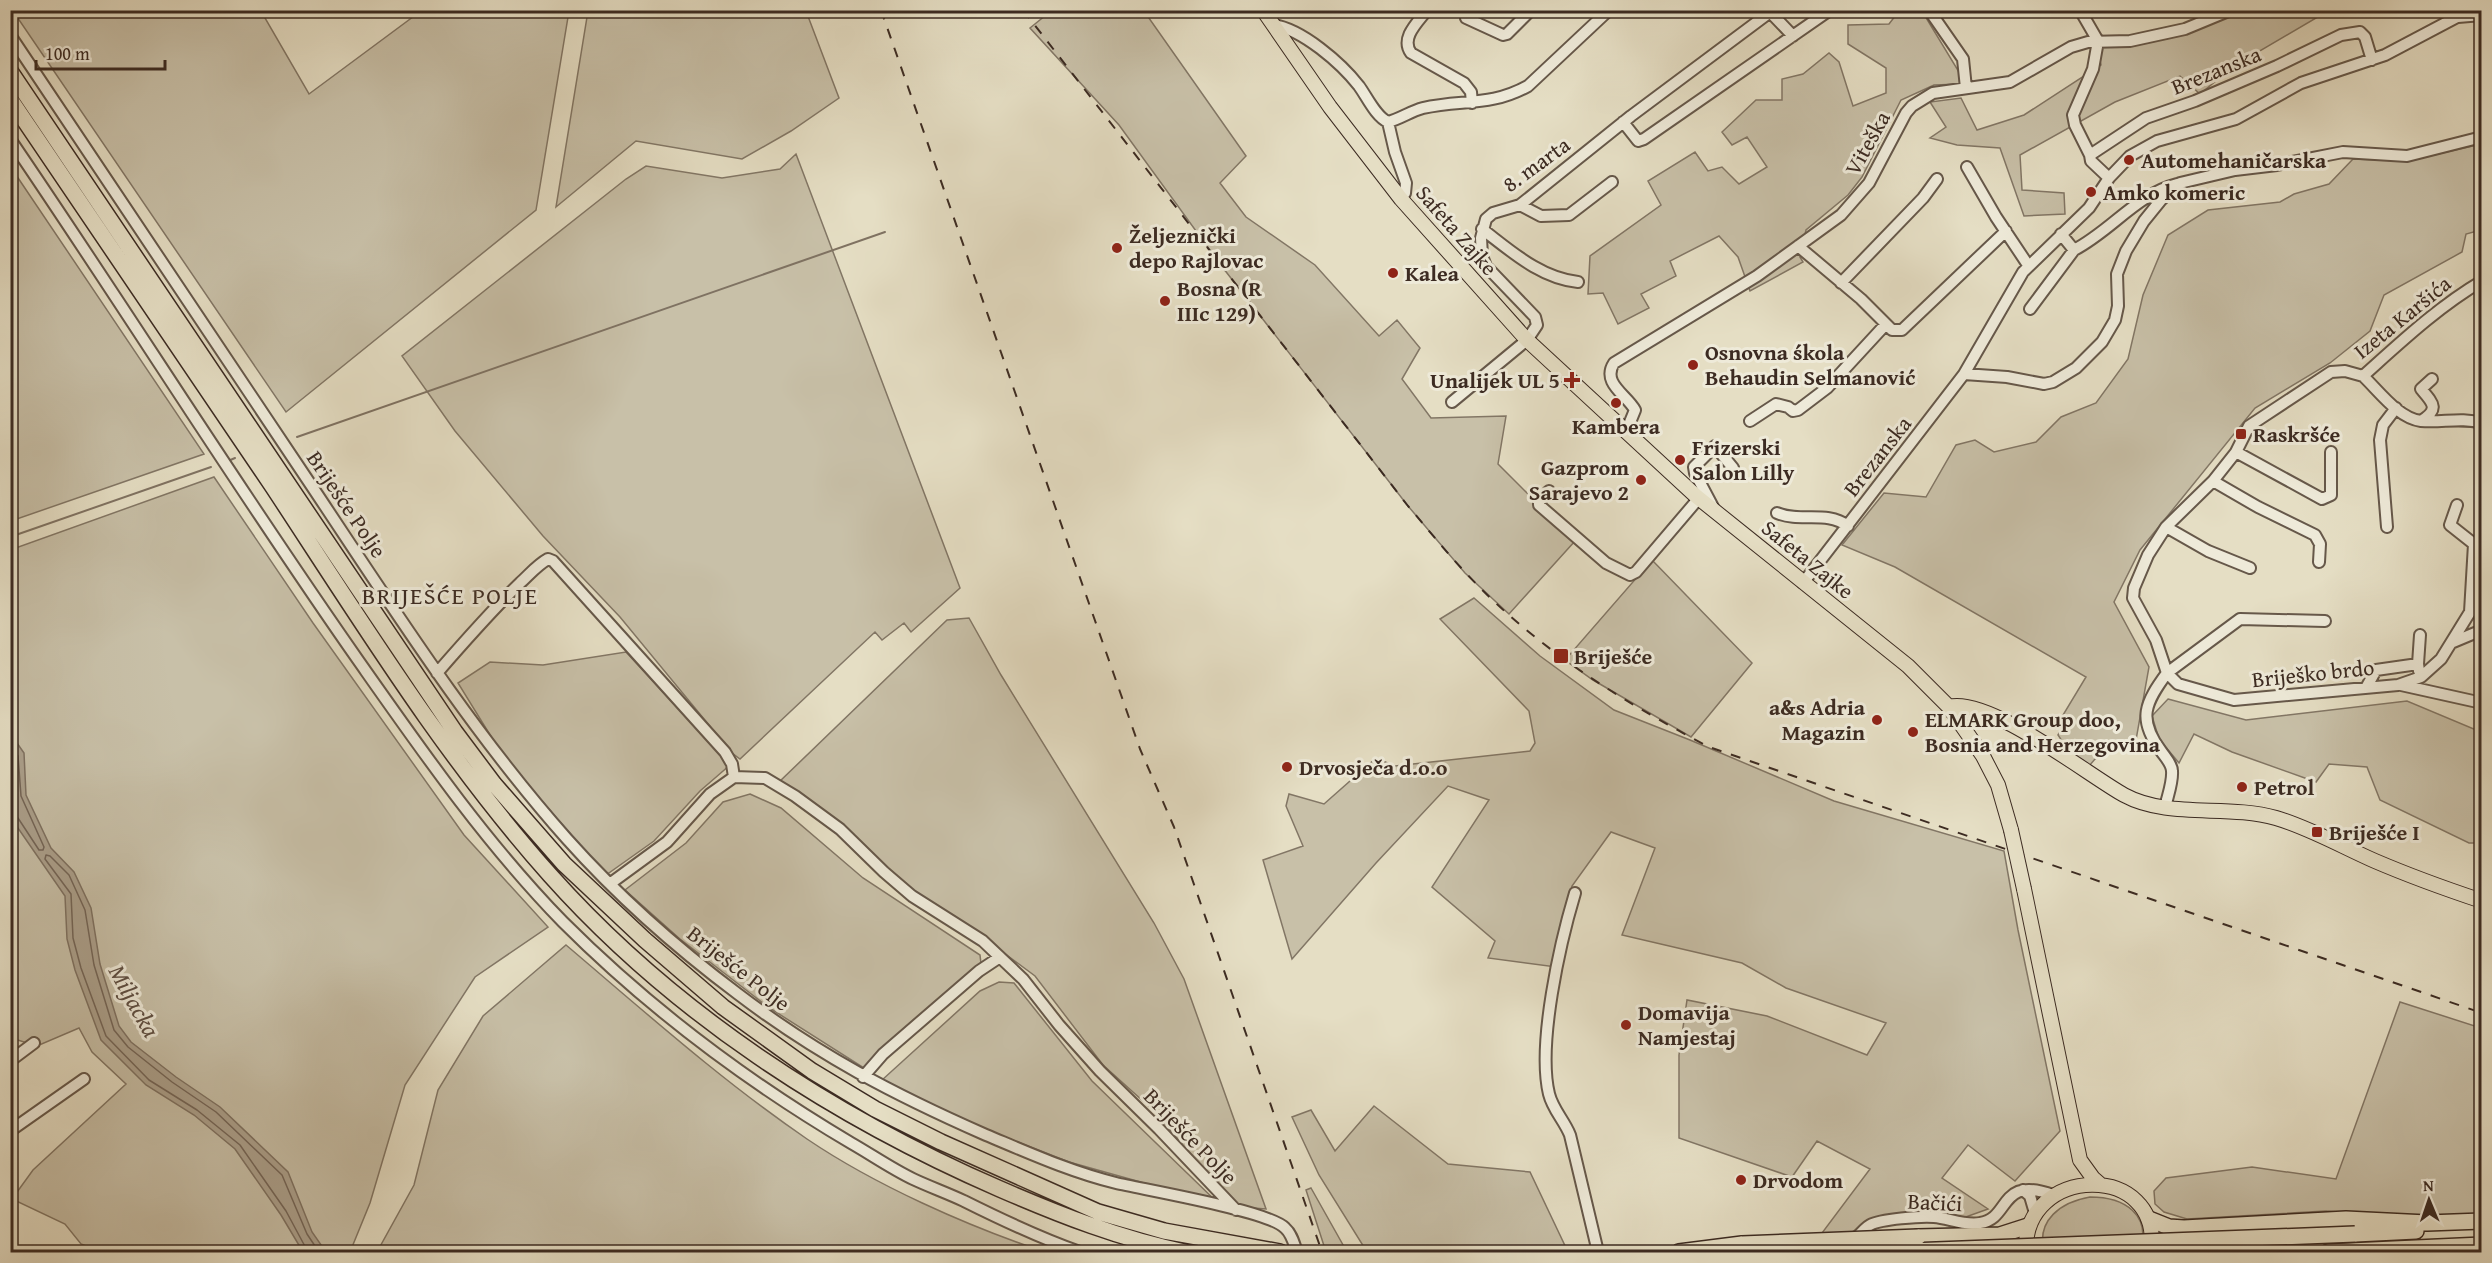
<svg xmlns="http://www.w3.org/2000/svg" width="2492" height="1263" font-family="'Gentium Book Plus',serif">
	<rect width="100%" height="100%" fill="#e5dec4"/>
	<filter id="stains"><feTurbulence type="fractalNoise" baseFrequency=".00333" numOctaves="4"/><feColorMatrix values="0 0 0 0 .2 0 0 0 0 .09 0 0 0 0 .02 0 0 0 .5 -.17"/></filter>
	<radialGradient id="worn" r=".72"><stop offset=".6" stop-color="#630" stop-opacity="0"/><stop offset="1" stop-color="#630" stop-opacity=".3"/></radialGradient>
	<path fill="#c8c0a8" stroke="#827665" stroke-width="1.5" d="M13 11H261L309 94 421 11H569L536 210 286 412Z
		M588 11H806L839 98 791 131 742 159 636 141 556 207Z
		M1051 11H1144L1246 156 1220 183 1246 217 1315 265 1379 336 1397 320 1420 348 1402 379 1431 418 1506 416 1498 464 1575 541 1509 614 1465 573 1408 506 1220 264 1119 125 1030 28Z
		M1899 11H1922L1959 72 1962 84 1934 85 1901 100 1862 177 1848 195 1806 230 1800 257 1803 262 1750 291 1738 257 1719 236 1670 261 1676 276 1641 294 1649 308 1618 324 1603 293 1588 294 1590 256 1661 205 1648 181 1695 152 1708 171 1722 167 1739 184 1767 167 1747 137 1732 145 1722 132 1756 100H1782V79L1803 74 1829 53 1839 62 1853 106 1886 93V68L1848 44V25L1889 24Z
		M2235 11H2328L2234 66 2200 94 2180 76 2115 102 2020 155 2022 190 2064 193 2065 214 2024 216 2000 148 1957 145 1930 138 1946 127 1930 102 1961 98 1977 130 2024 115 2101 65 2096 45 2128 47 2187 34Z
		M2481 144V230L2466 234 2462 252 2384 295 2370 331 2330 363 2255 408 2140 550 2114 602 2149 667 2136 740 2095 759 2089 766 2067 752 2066 747 2058 735 2067 718 2063 715 2086 677 1895 567 1842 545 1884 493 1926 497 1956 445 1975 440 1994 452 2036 442 2061 417 2096 403 2128 359 2143 295 2168 235 2208 210 2280 202 2294 194 2329 184 2353 159 2408 161Z
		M796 154 960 588 911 632 904 623 882 640 875 632 740 759 732 753 620 617 543 536 455 431 402 356 626 179 646 166 722 178 780 169Z
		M10 166 204 454 11 521H10Z
		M214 477 313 623 464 835 548 927 475 977 405 1085 370 1203 350 1252H101L81 1244 65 1224 12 1199 33 1170 126 1084 92 1052 79 1028 37 1046 11 1038 10 550Z
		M1652 560 1752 663 1691 737 1593 680 1565 660Z
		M1474 598 1540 656 1614 710 1690 740 1834 801 2004 851 2018 930 2060 1131 2015 1181 1968 1145 1942 1178 1988 1209 1963 1218H1873L1849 1234 1822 1233 1870 1169 1817 1141 1792 1177 1679 1138V1055L1687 1000 1767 1016 1867 1055 1886 1023 1786 988 1742 963 1622 935 1655 848 1611 832 1572 886 1556 967 1488 958 1495 941 1432 887 1489 800 1448 786 1376 863 1292 959 1263 860 1303 846 1286 806 1289 794 1324 804 1376 758 1395 766 1530 751 1535 743 1529 711 1440 619Z
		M969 618 1001 675 1154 923 1184 979 1266 1209 1240 1207 1204 1170 1154 1111 1103 1065 1035 976 977 933 905 887 777 784 947 620Z
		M626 652 730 765 700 791 654 841 606 875 503 756 458 683 490 662 543 665Z
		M2168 699 2246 720 2407 701 2481 732V843H2469L2380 800 2367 767 2329 764 2316 782 2232 752 2194 734 2179 763 2159 739 2152 716Z
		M750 794 781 808 863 878 980 955 981 964 867 1070 768 1007 680 939 625 890 686 843 723 802Z
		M566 945C645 1012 722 1081 807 1139 875 1185 967 1226 1045 1252H377L414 1185 438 1090 483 1016Z
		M999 982 1014 983 1092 1081 1219 1204 1069 1162 936 1110 882 1080 980 991Z
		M2400 1002 2481 1028V1218L2431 1219 2326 1211 2187 1219 2164 1212 2155 1204 2154 1191 2166 1178 2252 1167 2336 1179Z
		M1374 1106 1448 1164 1530 1172 1568 1252H1367L1319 1175 1292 1117 1311 1110 1335 1151Z
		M1311 1188 1347 1252H1326L1306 1190Z
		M2090 1197C2124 1197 2152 1214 2140 1252H2044C2036 1220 2061 1202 2090 1197Z"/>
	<path fill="#aca18d" stroke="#7f7262" stroke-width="1.5" d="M10 733 24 753 26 795 51 848 74 872 91 908 100 964 119 1026 131 1042 176 1077 220 1107 288 1172 312 1232 326 1252H303L281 1215 235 1149 194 1115 146 1085 101 1040 75 970 67 939 65 896 11 818Z"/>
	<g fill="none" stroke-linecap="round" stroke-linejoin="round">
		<path stroke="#746658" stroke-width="1.5" d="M10 744 18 756 21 796 44 847 43 850H39L18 818 10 815
			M308 1252 286 1211 240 1145 197 1110 149 1080 106 1036 81 968 73 938 71 894 45 859 46 855 50 856 69 875 85 910 94 965 114 1030 128 1047 172 1082 216 1112 282 1175 307 1234 319 1252"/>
		<path stroke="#7f7262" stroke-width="2" d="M297 437 885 232
			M228 461 235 458
			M10 537 211 467"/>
		<defs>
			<path id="minor" d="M1427 10C1418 22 1400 38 1411 53L1464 83 1471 92 1472 103
				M1929 10 1963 59 1966 88
				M2080 10 2098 41 2093 69 2073 115 2075 125 2090 155
				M1770 12 1793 36
				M2458 17 2482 15
				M1466 18 1503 35 1507 34 1531 10
				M1273 25C1302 29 1341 63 1359 86 1367 97 1376 117 1388 122
				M10 35C111 186 212 337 313 488 393 608 471 731 567 839 617 895 678 949 738 994 818 1055 895 1095 986 1135 1029 1153 1071 1172 1116 1183 1146 1190 1269 1211 1285 1228 1292 1234 1294 1244 1297 1252
				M1388 122C1400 119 1411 111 1423 108 1462 99 1490 107 1528 86L1609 10
				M1388 122 1395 152 1406 183 1405 193 1401 199
				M1623 122 1638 141 1644 139 1830 10
				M10 139C128 312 238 489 358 660 422 751 485 842 563 922 648 1007 748 1082 851 1143 872 1155 892 1169 913 1179 930 1187 947 1193 964 1201 1002 1220 1040 1238 1080 1252
				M1967 167 1996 217 2028 265
				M2109 178 2091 161 2090 155 2146 118 2195 101 2277 66 2341 35 2360 32 2365 37 2372 60
				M1520 205 1541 216 1569 215 1612 182
				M1482 229C1511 251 1540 278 1578 282
				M2061 234 2074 250C2111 231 2137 194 2177 184
				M1798 246 1861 299 1892 330H1902L2006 231
				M1841 283 1923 198 1937 179
				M2030 309 2074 250
				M1964 374 2007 377 2044 384 2053 382 2076 368 2102 342 2115 320 2118 306 2117 274 2126 251 2144 221 2161 200 2180 183 2235 170 2277 165 2343 152 2407 156 2482 137
				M2363 376C2379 391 2398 418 2421 421 2442 423 2461 417 2482 423
				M1452 402 1527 340 1537 325 1535 317 1486 266 1482 256 1481 238 1486 219 1493 213 1520 205 1631 116 1773 10
				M1750 421 1776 404 1788 407 1793 411 1798 410 1827 388 1886 324
				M2421 421C2440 409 2433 403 2421 389L2432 379
				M1626 432 1635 410C1627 395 1601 383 1614 363L1757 276 1841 215 1869 183 1906 113 1912 106 1933 93 2010 82 2071 47 2088 42 2130 41 2185 29 2231 10
				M2236 452 2322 499 2331 495V452
				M2213 481 2258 507 2315 535 2320 544 2319 562
				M1549 491 1539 502V505L1606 563 1630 575 1636 572 1699 498
				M1713 507 1695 473 1694 467 1715 446 1733 468
				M1777 513C1801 523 1826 510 1848 526
				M2166 527 2208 551 2250 568
				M2387 527 2380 440 2383 425 2396 408
				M1803 583 1964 374 2023 272 2089 208 2109 178 2130 156 2157 141 2236 119 2301 83 2385 55 2457 17 2464 10
				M2325 621 2240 619 2167 673 2178 684 2234 700 2398 685 2421 677 2441 659 2470 612 2474 544 2450 525 2457 505
				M2451 643 2482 630
				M2419 671 2418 664 2420 635
				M437 673C464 642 490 612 520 583 529 575 537 565 548 559L553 561 725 752 732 764 734 777 765 778 795 796 840 829 884 872 912 896 983 941 1023 979 1059 1025 1100 1071 1159 1129 1236 1210
				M2401 685 2482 703
				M2366 688 2376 670 2418 664
				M2165 808C2167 797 2173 783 2172 771 2172 764 2165 757 2161 751 2137 719 2145 703 2167 673L2156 640 2133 598 2134 588 2148 555 2166 527 2213 481 2236 452 2249 426 2331 372 2345 371 2363 376C2401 342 2438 307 2482 281
				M611 883 667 842 710 794 734 777
				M1575 893C1560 943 1537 1044 1549 1094 1553 1110 1564 1120 1570 1135L1598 1252
				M10 1061 34 1043
				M863 1077 883 1054 979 971 1000 957
				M10 1131 84 1079
				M2023 1190 2030 1196 2035 1213
				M1847 1252C1850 1245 1863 1229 1870 1225 1881 1219 1921 1216 1934 1217 1948 1218 1965 1226 1980 1223 2011 1219 1998 1175 2053 1195"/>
			<path id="major" d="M1263 10 1330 107 1401 199 1527 340 1696 496 1908 666 1949 707 1983 756 1998 785 2011 830
				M1949 707C1988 696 2088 775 2124 795 2168 819 2227 804 2276 818 2310 828 2343 847 2375 861 2410 876 2446 889 2482 901
				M2024 889 2080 1160 2093 1178 2101 1185
				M2026 1252C2022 1164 2164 1161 2151 1252"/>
			<path id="highway" d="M10 71 455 732 494 784 564 864 645 940 723 1007 812 1071 875 1109 941 1142 1098 1212 1164 1231 1280 1252
				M10 99C98 228 186 357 273 487 360 619 444 756 550 875 673 1013 832 1116 1000 1189 1060 1215 1121 1239 1185 1252
				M2149 1219 2169 1227 2184 1228 2346 1219 2427 1223 2482 1221
				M2355 1234 2416 1231
				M1918 1237 2000 1235 2028 1226
				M1679 1252 1742 1244
				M2328 1252 2482 1245"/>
		</defs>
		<use href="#minor" stroke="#66584a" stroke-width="14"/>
		<use href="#major" stroke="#3c2b22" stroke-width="16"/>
		<use href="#highway" stroke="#3c2b22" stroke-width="18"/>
		<use href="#minor" stroke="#eeead9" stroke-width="10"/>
		<use href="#major" stroke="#e5dec4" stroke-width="14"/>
		<use href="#highway" stroke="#e5dec4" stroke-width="15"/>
		<path stroke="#3c2b22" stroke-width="2" stroke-dasharray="10 10" stroke-linecap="butt" d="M881 10 1140 749 1174 827 1322 1252
			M1023 10 1408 506C1427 528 1445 551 1465 572 1534 647 1620 700 1709 747L2482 1013"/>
		<defs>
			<path id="major-bridge" d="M2011 830 2024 889"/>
			<path id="highway-bridge" d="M1742 1244 1918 1237
				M1884 1252 2355 1234"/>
		</defs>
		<use href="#major-bridge" stroke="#3c2b22" stroke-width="16" stroke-linecap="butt"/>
		<use href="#highway-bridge" stroke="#3c2b22" stroke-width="18" stroke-linecap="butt"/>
		<use href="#major-bridge" stroke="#e5dec4" stroke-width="14"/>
		<use href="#highway-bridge" stroke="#e5dec4" stroke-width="15"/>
	</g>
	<g fill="#8f2418" stroke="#eeead9" stroke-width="2">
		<circle cx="2129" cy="160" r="6"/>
		<circle cx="2091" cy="192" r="6"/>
		<circle cx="1117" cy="248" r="6"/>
		<circle cx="1393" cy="273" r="6"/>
		<circle cx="1165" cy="301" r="6"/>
		<circle cx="1693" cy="365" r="6"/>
		<path d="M1569 371h6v6h6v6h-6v6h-6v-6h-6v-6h6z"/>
		<circle cx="1616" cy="403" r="6"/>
		<rect x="2235" y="428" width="12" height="12" rx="3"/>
		<circle cx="1680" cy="460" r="6"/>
		<circle cx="1641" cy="480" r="6"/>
		<rect x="1553" y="648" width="16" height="16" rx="3"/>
		<circle cx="1877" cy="720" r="6"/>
		<circle cx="1913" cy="732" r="6"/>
		<circle cx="1287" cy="767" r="6"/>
		<circle cx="2242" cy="787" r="6"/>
		<rect x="2311" y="826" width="12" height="12" rx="3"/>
		<circle cx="1626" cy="1025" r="6"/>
		<circle cx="1741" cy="1180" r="6"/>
	</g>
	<g text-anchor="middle" stroke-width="6" stroke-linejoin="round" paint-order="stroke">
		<g font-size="22" fill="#3c2b22" stroke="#eeead9">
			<text transform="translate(2216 70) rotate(-22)" y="8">Brezanska</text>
			<text transform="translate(1867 143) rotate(-61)" y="8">Viteška</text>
			<text transform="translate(1536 164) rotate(-36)" y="8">8. marta</text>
			<text transform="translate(1457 230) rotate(49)" y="8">Safeta Zajke</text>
			<text transform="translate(2402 317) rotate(-39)" y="8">Izeta Karšića</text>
			<text transform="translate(1877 456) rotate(-52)" y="8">Brezanska</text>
			<text transform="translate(347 504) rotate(56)" y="8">Briješće Polje</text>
			<text transform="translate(1808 559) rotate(39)" y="8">Safeta Zajke</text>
			<text transform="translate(2313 673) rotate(-6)" y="8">Briješko brdo</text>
			<text transform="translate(739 968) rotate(38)" y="8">Briješće Polje</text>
			<text transform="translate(1191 1136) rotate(46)" y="8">Briješće Polje</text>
			<text transform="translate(1935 1202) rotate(3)" y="8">Bačići</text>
		</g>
		<g font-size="22" font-weight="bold" fill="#3c2b22" stroke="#eeead9" text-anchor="start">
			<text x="2141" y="168">Automehaničarska</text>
			<text x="2103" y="200">Amko komeric</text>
			<text x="1129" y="243">Željeznički<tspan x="1129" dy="25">depo Rajlovac</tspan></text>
			<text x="1405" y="281">Kalea</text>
			<text x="1177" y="296">Bosna (R<tspan x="1177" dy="25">IIIc 129)</tspan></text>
			<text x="1705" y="360">Osnovna śkola<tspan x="1705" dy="25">Behaudin Selmanović</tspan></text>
			<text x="1560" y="388" text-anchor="end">Unalijek UL 5</text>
			<text x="1616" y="434" text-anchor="middle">Kambera</text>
			<text x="2253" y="442">Raskršće</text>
			<text x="1692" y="455">Frizerski<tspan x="1692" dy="25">Salon Lilly</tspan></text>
			<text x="1629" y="475" text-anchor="end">Gazprom<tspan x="1629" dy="25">Sarajevo 2</tspan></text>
			<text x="1574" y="664">Briješće</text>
			<text x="1865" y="715" text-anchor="end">a&amp;s Adria<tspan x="1865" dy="25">Magazin</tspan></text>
			<text x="1925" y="727">ELMARK Group doo,<tspan x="1925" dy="25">Bosnia and Herzegovina</tspan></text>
			<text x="1299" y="775">Drvosječa d.o.o</text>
			<text x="2254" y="795">Petrol</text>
			<text x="2329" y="840">Briješće I</text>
			<text x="1638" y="1020">Domavija<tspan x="1638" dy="25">Namjestaj</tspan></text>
			<text x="1753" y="1188">Drvodom</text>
		</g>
		<g font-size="24" letter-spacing="1.5" fill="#3c2b22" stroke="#eeead9">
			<text x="450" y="604">BRIJEŠĆE POLJE</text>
		</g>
		<g font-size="24" font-style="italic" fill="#5e4e42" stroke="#eeead9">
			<text transform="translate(134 1001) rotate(61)" y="8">Miljacka</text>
		</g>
	</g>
	<rect width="2492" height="1263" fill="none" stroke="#e5dec4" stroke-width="36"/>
	<rect x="12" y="12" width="2468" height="1239" fill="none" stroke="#3c2b22" stroke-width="3"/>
	<rect x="18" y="18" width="2456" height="1227" fill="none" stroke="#3c2b22" stroke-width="1.5"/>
	<g transform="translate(2429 1200) rotate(358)" stroke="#eeead9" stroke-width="4.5" paint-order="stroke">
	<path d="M0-4.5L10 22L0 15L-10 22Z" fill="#3c2b22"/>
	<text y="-9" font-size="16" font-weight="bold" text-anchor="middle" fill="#3c2b22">N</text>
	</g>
	<path d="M36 60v9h129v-9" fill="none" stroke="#3c2b22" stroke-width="3"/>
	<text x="45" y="60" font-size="18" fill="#3c2b22" stroke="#eeead9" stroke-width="4.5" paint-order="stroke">100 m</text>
	<rect width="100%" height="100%" filter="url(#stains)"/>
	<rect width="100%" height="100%" fill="url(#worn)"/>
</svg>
